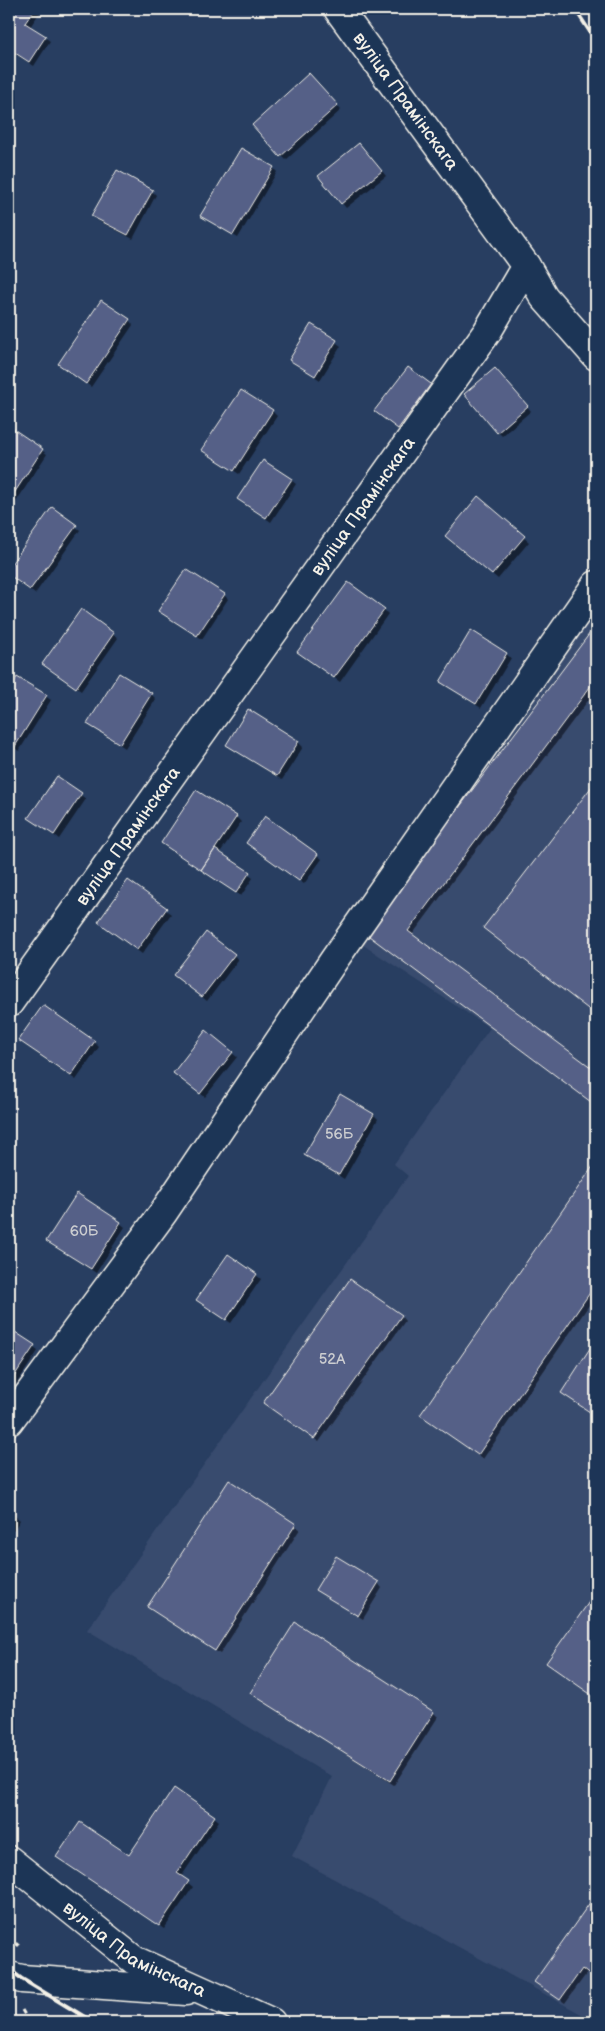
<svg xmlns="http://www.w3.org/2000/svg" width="605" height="2031" font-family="'Balsamiq Sans',sans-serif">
	<rect width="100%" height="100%" fill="#283e61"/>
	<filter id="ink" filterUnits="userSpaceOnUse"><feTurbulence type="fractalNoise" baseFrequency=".02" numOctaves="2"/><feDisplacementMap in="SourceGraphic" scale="10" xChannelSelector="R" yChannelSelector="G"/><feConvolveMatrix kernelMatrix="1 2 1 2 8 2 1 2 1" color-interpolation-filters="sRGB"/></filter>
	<g filter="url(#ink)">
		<path fill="#394b6e" d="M596 602V2022L292 1856 332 1777 87 1630 408 1176 394 1164 490 1028 354 939Z"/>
		<path fill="#0007" d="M9 9H42L30 27 50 41 34 66 9 50Z
			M309 75 341 110 286 160 253 125Z
			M364 149 386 176 346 208 320 176Z
			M273 168 277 172 238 238 202 216Z
			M152 191 156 195 133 239 97 220 93 215Z
			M129 320 133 325 91 387 60 364Z
			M312 325 341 346 320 380 290 359Z
			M408 368 435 390 403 432 381 416Z
			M499 374 531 411 502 436 498 432Z
			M272 411 277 416 239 474 203 450Z
			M9 428 47 454 14 505 9 501Z
			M291 480 296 484 271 522 239 499Z
			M478 498 529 542 498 579 451 540Z
			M52 509 80 530 35 594 11 577 9 575V569Z
			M224 595 228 599 202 639 160 611Z
			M384 610 388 614 340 682 304 656Z
			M596 627V690L412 935 596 1073V1105L367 933Z
			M113 634 118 638 81 691 48 668Z
			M506 654 511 658 481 708 442 681Z
			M18 678 51 700 19 751 9 745V693Z
			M151 694 156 699 125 748 89 724Z
			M298 742 303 747 282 780 227 745Z
			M57 778 86 799 59 839 30 818Z
			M596 783V1015L485 928Z
			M236 817 241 822 219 854 253 878 241 896 162 843Z
			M252 847 317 855 322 859 304 884Z
			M128 882 171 914 142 954 99 922Z
			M234 955 238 960 207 1001 175 975Z
			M94 1042 99 1047 76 1080 24 1044Z
			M232 1053 237 1057 205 1097 179 1077Z
			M340 1095 374 1115 378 1119 344 1179 306 1155Z
			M596 1164V1295L483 1459 422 1415Z
			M120 1223 125 1227 96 1273 48 1241Z
			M256 1275 261 1279 231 1323 202 1304Z
			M401 1316 405 1321 319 1442 269 1407Z
			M9 1330 38 1351 9 1395Z
			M596 1341V1416L562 1393Z
			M229 1482 300 1529 220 1654 148 1607Z
			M9 1511 20 1520 9 1538Z
			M378 1583 382 1588 363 1619 317 1590Z
			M596 1594V1698L548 1662Z
			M252 1692 434 1713 438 1717 394 1785Z
			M214 1817 219 1821 181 1877 193 1887 164 1929 58 1857H129Z
			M596 1837V1847L592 1843Z
			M596 1896V1980L587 1973 565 2003 535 1982Z"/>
		<path fill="#546087" stroke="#f4f1e8" d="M9 9H35L25 23 46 36 29 62 9 49Z
			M309 73 338 105 280 157 252 125Z
			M359 143 382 171 341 204 318 176Z
			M241 148 274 167 233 235 200 216Z
			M117 170 153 190 128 235 91 216Z
			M101 300 130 319 86 384 58 364Z
			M311 324 337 340 315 376 289 360Z
			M408 367 431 384 398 429 374 411Z
			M495 368 528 406 497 433 464 394Z
			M241 390 273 410 234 471 201 450Z
			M9 426 43 449 9 501Z
			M263 460 292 479 266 518 237 499Z
			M478 496 525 536 492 575 445 536Z
			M52 507 77 525 30 590 9 575V567Z
			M186 569 225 594 197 636 158 611Z
			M348 582 385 609 334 678 297 652Z
			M81 609 114 633 76 688 42 664Z
			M596 625V679L408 931 596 1071V1095L591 1102 365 933Z
			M471 630 507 653 476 704 440 682Z
			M119 673 152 693 120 744 87 724Z
			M17 677 47 695 14 748 9 744V690Z
			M248 709 299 741 277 776 226 745Z
			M57 776 82 793 54 835 28 818Z
			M596 781V1015L483 928Z
			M196 790 237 816 201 870 161 843Z
			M265 816 318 854 299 881 246 843Z
			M215 849 250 872 236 893 201 870Z
			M128 880 167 908 137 950 98 922Z
			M206 932 235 954 202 997 173 975Z
			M43 1005 95 1041 71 1076 18 1040Z
			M206 1030 233 1052 200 1094 173 1073Z
			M340 1094 374 1114 339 1175 304 1155Z
			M596 1162V1284L478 1455 420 1415Z
			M77 1193 121 1222 91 1269 46 1241Z
			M228 1254 257 1274 226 1320 196 1300Z
			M350 1279 402 1315 314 1439 263 1403Z
			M9 1328 35 1345 9 1384Z
			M596 1339V1416L561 1393Z
			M229 1480 296 1524 215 1651 147 1607Z
			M336 1556 379 1582 358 1616 315 1590Z
			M596 1592V1698L546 1663Z
			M295 1622 434 1712 390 1781 250 1693Z
			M174 1788 215 1816 177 1873 189 1881 159 1926 56 1857 80 1822 129 1855Z
			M596 1894V1980L582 1969 560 2000 534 1982Z"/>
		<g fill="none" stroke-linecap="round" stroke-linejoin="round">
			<defs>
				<g id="minor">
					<path d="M526 266 544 297 596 356"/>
					<path id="s1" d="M9 1003 487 332 526 266 338 9"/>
					<path d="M9 1421 163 1213 334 960 596 585"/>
					<path id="s2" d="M9 1860 134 1960 271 2022"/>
					<path d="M9 1976 22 1979 186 1991"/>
				</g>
			</defs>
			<use href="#minor" stroke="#f4f1e8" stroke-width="31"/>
			<path stroke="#f4f1e8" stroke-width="3" stroke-dasharray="5 4" stroke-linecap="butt" d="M9 1937 19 1946
				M22 2010 29 2022"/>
			<use href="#minor" stroke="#1d3557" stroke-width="28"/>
			<path stroke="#f4f1e8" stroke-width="4" d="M575 9 596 41
				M9 1969 22 1979 93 2022"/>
		</g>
	</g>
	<g text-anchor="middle" stroke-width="5" stroke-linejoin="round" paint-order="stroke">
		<g font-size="15" fill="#cccdd0">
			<text x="339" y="1139">56Б</text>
			<text x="84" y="1236">60Б</text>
			<text x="332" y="1364">52А</text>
		</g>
		<g font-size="18" fill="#f4f1e8" stroke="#1d3557">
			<text transform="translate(406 101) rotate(54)" y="6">вуліца Прамінскага</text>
			<text dy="6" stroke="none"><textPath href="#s1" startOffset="610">вуліца Прамінскага</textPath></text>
			<text dy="6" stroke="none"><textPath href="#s1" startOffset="205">вуліца Прамінскага</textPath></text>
			<text dy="6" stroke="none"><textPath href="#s2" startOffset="155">вуліца Прамінскага</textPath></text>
		</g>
	</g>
	<rect width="605" height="2031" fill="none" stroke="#1d3557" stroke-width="30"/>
	<rect x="15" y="15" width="575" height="2001" fill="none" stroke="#f4f1e8" stroke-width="2" filter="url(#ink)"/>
</svg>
